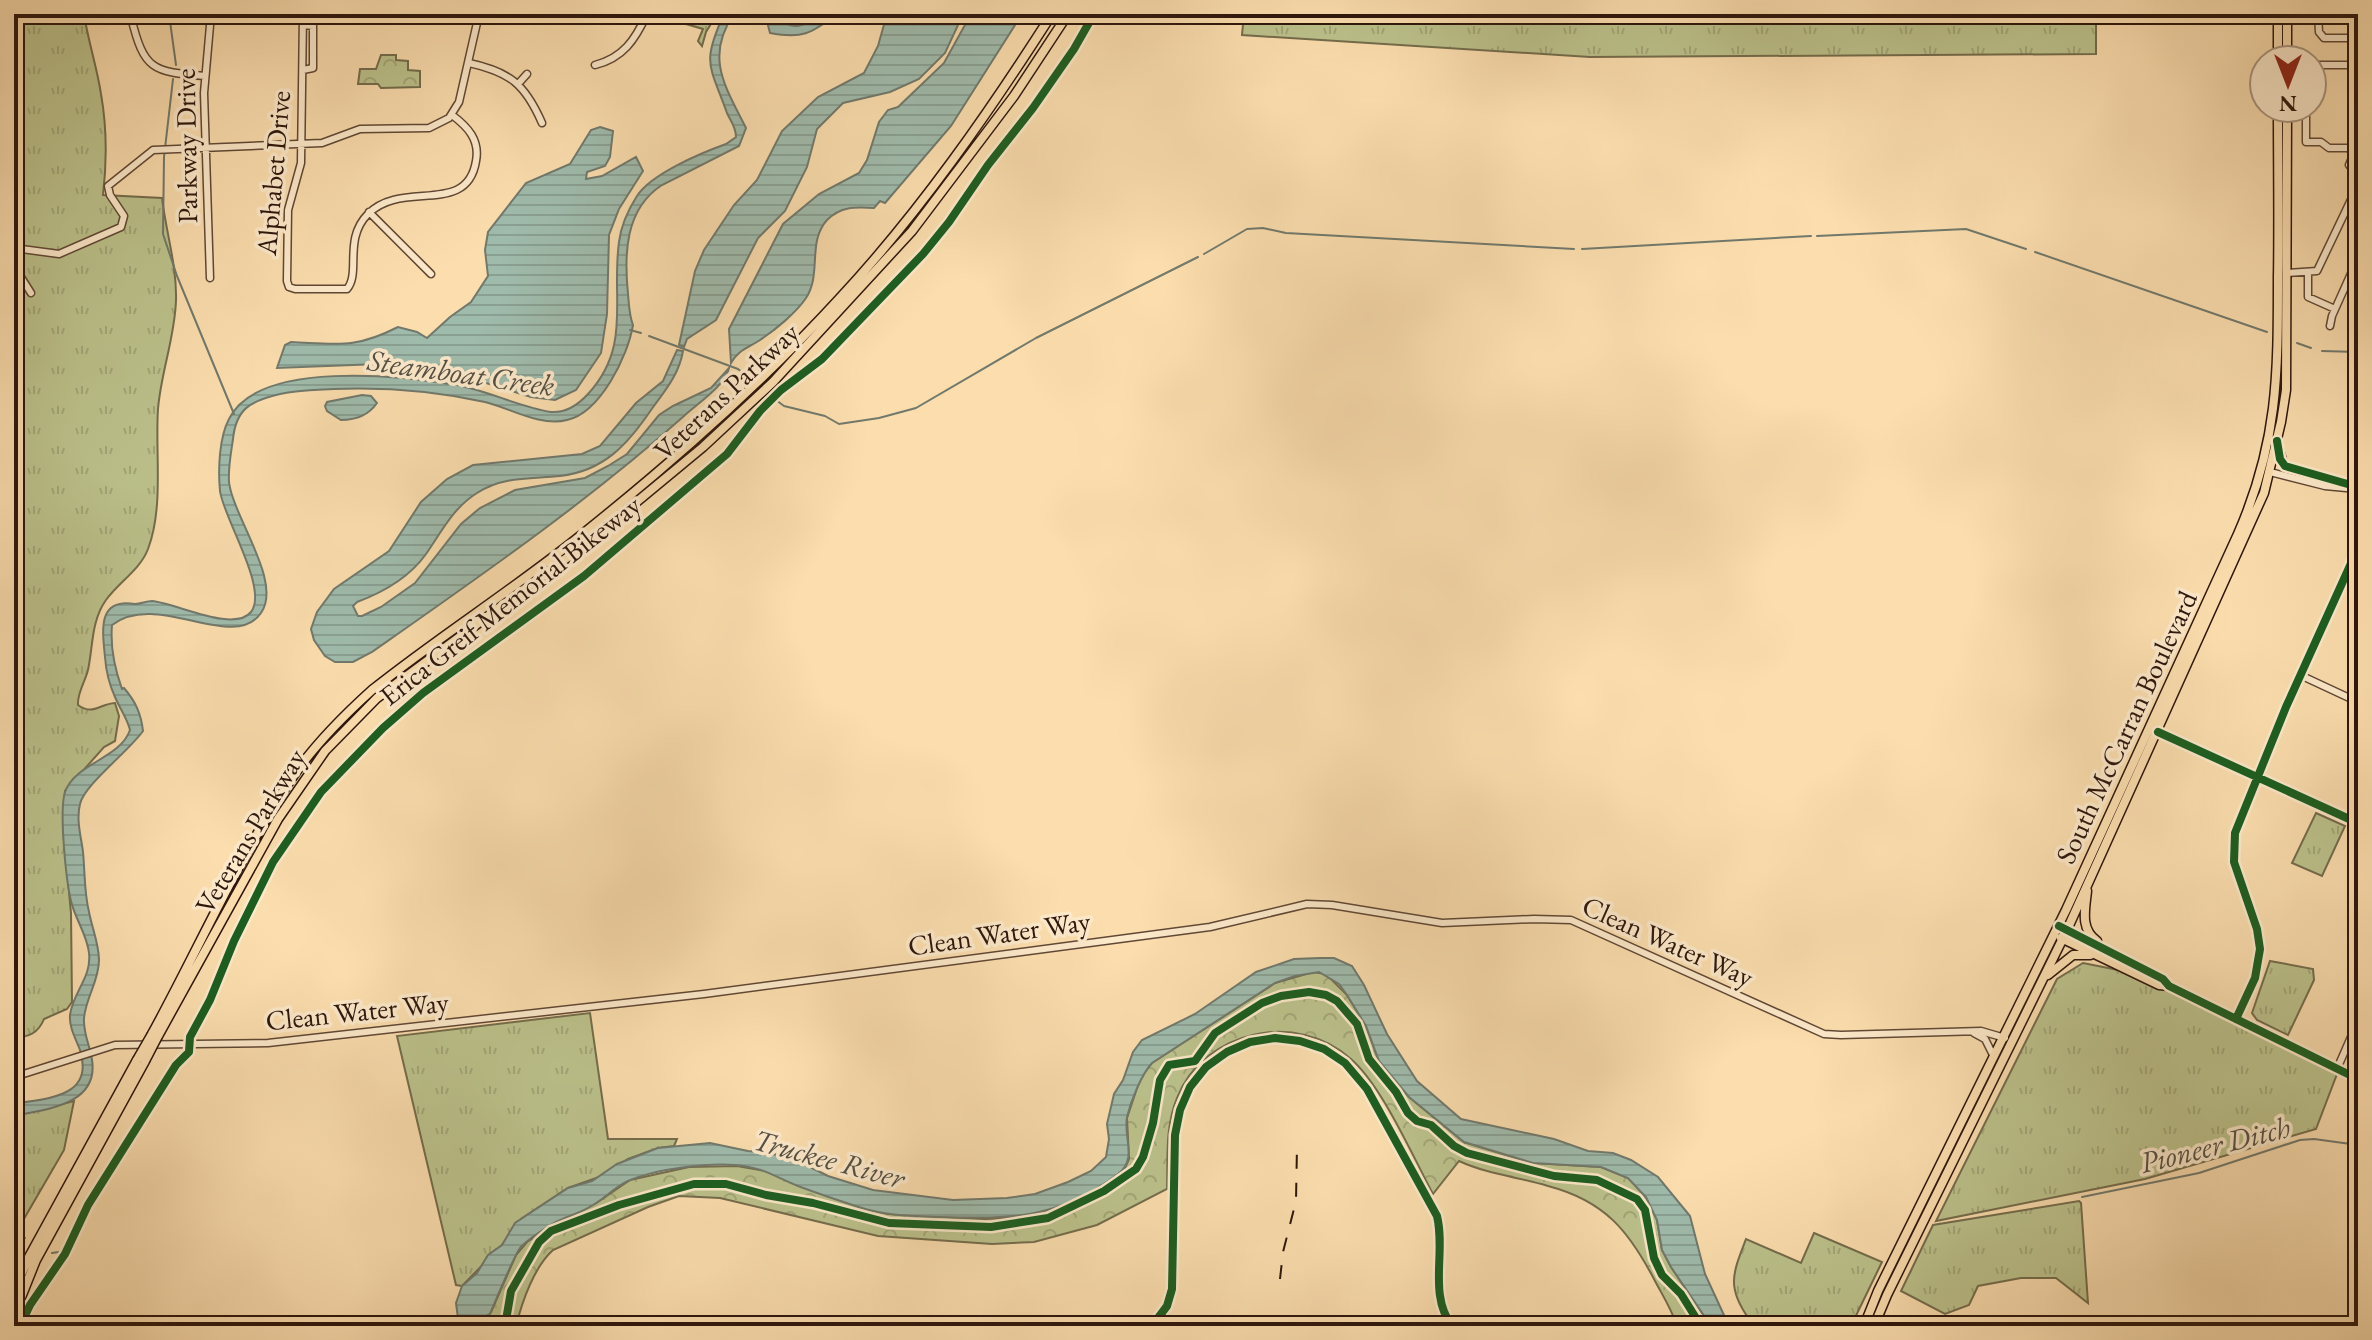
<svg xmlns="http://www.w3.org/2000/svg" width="2372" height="1340" font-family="'EB Garamond',serif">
	<defs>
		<pattern id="grass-tufts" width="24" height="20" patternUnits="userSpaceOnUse" patternTransform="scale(2)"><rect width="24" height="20" fill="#bcc28c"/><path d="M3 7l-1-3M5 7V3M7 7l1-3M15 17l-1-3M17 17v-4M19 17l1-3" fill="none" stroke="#a2a678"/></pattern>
		<pattern id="forest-crowns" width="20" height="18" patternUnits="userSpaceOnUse" patternTransform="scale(2)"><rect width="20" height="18" fill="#bcc28c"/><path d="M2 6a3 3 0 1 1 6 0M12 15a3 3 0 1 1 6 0" fill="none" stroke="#a2a678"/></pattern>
		<pattern id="water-rules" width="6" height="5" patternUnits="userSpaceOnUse" patternTransform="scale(2)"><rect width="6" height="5" fill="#9fbbac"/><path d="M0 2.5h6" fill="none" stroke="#89a093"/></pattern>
	</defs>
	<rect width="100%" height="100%" fill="#fbddae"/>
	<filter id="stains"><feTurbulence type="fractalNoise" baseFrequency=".0025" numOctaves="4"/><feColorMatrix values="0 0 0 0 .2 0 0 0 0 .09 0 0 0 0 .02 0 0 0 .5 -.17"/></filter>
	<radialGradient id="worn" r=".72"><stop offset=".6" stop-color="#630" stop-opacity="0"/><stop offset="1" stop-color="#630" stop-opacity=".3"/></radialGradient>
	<path fill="url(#grass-tufts)" stroke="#746c4c" stroke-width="2" d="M14 14H84C88 41 97 67 101 94 107 128 107 161 103 195L162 198C166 232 177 266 176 300 175 337 161 372 158 409 155 452 164 507 148 549 140 570 119 582 106 600 91 621 93 647 88 670 85 682 77 693 78 705 93 716 99 704 115 703L119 716 115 741 104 747 65 791 63 829 71 913 72 1002 67 1009 44 1019C38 1034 29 1036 14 1039Z
		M689 14H717L706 32 702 46 698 41 703 29 686 24Z
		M777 14H824C807 25 790 35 777 14Z
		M1244 14H2096V54L1590 57 1242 35Z
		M2316 813 2345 826 2322 876 2292 863Z
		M2270 961 2313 969 2314 980 2288 1035 2257 1020 2252 1013Z
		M2083 963 2128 972 2337 1074 2316 1129 2145 1179 1936 1221 2057 979Z
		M590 1013 608 1139H677L674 1146 658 1148 628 1159 602 1176 568 1188 521 1219 502 1245 462 1286 456 1285 397 1036Z
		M74 1101 64 1150 14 1236V1116Z
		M2079 1201 2081 1203 2088 1303 2056 1278H2021L1978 1286 1969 1305 1945 1314 1901 1291 1933 1225Z
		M1814 1233 1882 1262 1851 1326H1761L1753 1318 1749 1319C1726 1287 1733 1273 1746 1239L1801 1263Z"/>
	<path fill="url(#forest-crowns)" stroke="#746c4c" stroke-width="2" d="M381 55H396V60L408 61V70L420 71V87L381 88 378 84H358L360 69H376Z
		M1313 972 1326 974 1347 995 1366 1026 1379 1061 1409 1097 1464 1142 1533 1163 1601 1167 1628 1178 1646 1197 1657 1220 1662 1250 1671 1267 1711 1326H1677C1672 1310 1663 1296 1655 1281 1629 1231 1605 1201 1548 1186 1518 1177 1487 1174 1459 1161L1433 1194C1412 1155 1382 1086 1351 1059 1297 1010 1204 1030 1177 1098 1165 1127 1168 1158 1167 1189L1097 1225 1034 1242 992 1244 878 1236 720 1198 679 1196 648 1207 553 1250C534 1267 522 1302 516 1326H479L484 1317 491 1312 516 1255 527 1242 556 1223 595 1204 630 1180 689 1167 737 1166 771 1172 794 1184 860 1207 888 1214 985 1219 1022 1217 1042 1212 1089 1192 1125 1168 1129 1159 1127 1118 1141 1076 1152 1063 1275 983Z"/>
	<path fill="url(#water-rules)" stroke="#71796c" stroke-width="2" d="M724 14H734C704 57 726 88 746 128L739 146 662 185C625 209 624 254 628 294 629 304 629 315 633 325 628 356 600 413 567 420 540 427 510 408 485 402 435 391 385 387 334 389 316 390 298 390 280 394 250 401 236 409 233 439 231 453 228 468 229 482 233 517 283 582 261 613 233 653 157 590 112 625 110 648 114 667 122 689L124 688C136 702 141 714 143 731 129 751 84 785 80 804 76 820 81 836 83 852 85 872 84 892 89 912 92 928 99 944 99 960 99 981 86 997 84 1018 83 1034 90 1045 92 1060 99 1105 46 1109 14 1116V1104C46 1098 95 1098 80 1050 76 1039 69 1028 70 1015 73 992 92 977 89 953 87 934 75 919 71 901 66 880 59 811 65 792 75 763 120 759 130 730 127 718 120 709 115 697 109 684 106 671 105 657 102 628 98 598 135 604 141 604 146 601 152 601 176 603 234 633 251 612 269 589 223 517 220 491 218 470 219 438 229 419 258 359 403 376 457 385 489 391 519 407 551 412 566 413 578 405 588 394 632 346 611 299 619 242 621 226 628 210 637 196 651 174 701 153 726 144L736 137C736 127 731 122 727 113 710 65 701 64 724 14Z
		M765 14H777C794 41 815 14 837 14 811 34 802 39 770 33Z
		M887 14H960L959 23 945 53 919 79 890 92 843 103 817 129 807 167 785 211 758 238 716 320 687 339 684 347 679 345 695 271 704 250 734 205 757 180 782 131 818 97 864 73 878 46Z
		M971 14H1022L951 126 885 203 880 201 874 208C855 207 841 206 827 220 807 242 822 274 806 298 796 313 775 330 760 340 748 348 738 350 731 363L729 329 783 224 819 194 859 173 867 160 879 122 888 110 898 107 944 63Z
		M600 127 613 131 610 157 605 166 587 172 586 179 602 176 636 157 643 171 619 209 609 235 607 314 601 353 576 390 555 400 531 397 454 373 379 364 277 368 285 345 291 342C338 344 355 349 398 327L417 332 427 338 450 317 471 302 488 276 485 250 488 232 526 183 570 164 591 130Z
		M677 350 683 351C679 375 664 392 651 410 628 444 604 471 560 476 531 479 503 476 477 493 453 508 442 531 426 554 409 578 384 592 357 602L353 606 358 616H362L381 607 415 583 461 524 480 508 515 490 585 478 608 466 627 454 659 415 673 406 711 388 729 368C725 386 698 403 684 416 586 503 479 577 372 652L353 662H335L325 656 314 640 311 629 317 612 334 589 389 551 421 502 447 479 473 465 582 454 600 446 636 403 663 381Z
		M362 395 371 396 377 403C368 416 356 420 341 420L327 411 325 406 327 402Z
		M1320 958H1334L1352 966 1364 985 1387 1034 1417 1081 1461 1119 1554 1139 1588 1151 1613 1153 1631 1160 1658 1177 1690 1216 1705 1274 1729 1326H1711L1671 1267 1662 1250 1657 1220 1646 1197 1628 1178 1601 1167 1533 1163 1464 1142 1409 1097 1379 1061 1366 1026 1347 995 1339 984 1319 972 1295 976 1275 983 1152 1063C1141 1075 1131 1101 1127 1117 1123 1137 1138 1159 1118 1174 1058 1219 1011 1219 940 1217 914 1216 887 1216 862 1208 840 1201 819 1194 798 1186 773 1176 765 1168 735 1165 706 1163 655 1169 628 1181 615 1187 605 1198 593 1205 581 1213 567 1216 554 1223 543 1230 529 1238 520 1248 513 1258 496 1300 490 1314L484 1317 479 1326H459L456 1303 462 1286 477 1273 488 1255 502 1245 515 1223 568 1188 592 1181 617 1164 658 1148 710 1143 748 1151 770 1153 792 1158 828 1176 873 1190 953 1200 1007 1198 1035 1194 1068 1182 1091 1171 1106 1157 1109 1139 1107 1124 1114 1094 1123 1080 1133 1052 1142 1040 1195 1014 1256 972 1294 959Z"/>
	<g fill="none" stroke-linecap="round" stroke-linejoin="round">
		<path stroke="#71796c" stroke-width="2" d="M169 14 176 65
			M173 79 164 157 163 234 177 276 234 414
			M1817 236 1966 229 2026 249
			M1582 249 1811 236
			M2035 252 2267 332
			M1204 254 1247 229 1263 228 1286 233 1574 249
			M630 330 641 333
			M649 336 738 369 754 382
			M2297 343 2311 348
			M2322 351 2358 352
			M768 394 784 406 825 416 839 424 879 418 916 408 1036 338 1198 257
			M2082 1197 2199 1173 2300 1140 2314 1139 2358 1145
			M16 1232 25 1238
			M52 1253 59 1252"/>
		<defs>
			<path id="minor" d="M2318 14 2319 32 2324 38H2358
				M131 17C144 70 152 72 205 76
				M469 63C510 72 525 84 542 123
				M595 65C623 58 635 40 647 14
				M2312 65H2358
				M303 70 313 68V26L303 25
				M518 84 527 74
				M2306 108V142H2321L2329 148H2347L2355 151
				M2358 116V144L2349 165 2358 175
				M369 212 431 274
				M14 248 59 254 121 227 124 216 110 195 108 186 153 150 322 143 360 129 429 128 449 118 459 102 479 14
				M14 266 31 293
				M2287 273 2317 271 2358 185
				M2308 273V297L2335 309
				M210 278 204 93 211 14
				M289 287 295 289H347C361 273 343 239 368 214 402 179 467 217 476 161 480 140 468 127 452 115
				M289 287 287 281 288 210 301 163 303 14
				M2330 326 2332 316 2358 258
				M2278 444 2285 466 2358 487
				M2270 472 2325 486 2357 489
				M2300 675 2358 702
				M2158 732 2358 823
				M2236 1019 2255 978 2260 949 2257 929 2234 862 2235 833 2286 707 2358 548
				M1974 1033 1985 1039 1994 1057
				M2337 1069 2358 1021
				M14 1077 115 1045 268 1043 704 994 1210 927 1307 904 1332 905 1442 923 1534 919 1571 920 1824 1034 1841 1035 1981 1031 2005 1038
				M1162 1316 1179 1326
				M1152 1326 1167 1306 1172 1289 1175 1135 1180 1110 1190 1087 1206 1067 1227 1052 1250 1042 1275 1038 1300 1041 1324 1049 1345 1063 1367 1089 1437 1216C1446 1253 1428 1294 1452 1326"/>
			<path id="major" d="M2278 14V60
				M2287 14V60
				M2087 891C2085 910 2080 929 2097 941
				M2063 928 2163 979 2169 986 2358 1079
				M2061 938 2159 985 2169 986
				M2048 975 2073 955H2090
				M152 1034C198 950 237 860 290 781 312 747 341 718 372 690 441 635 516 588 585 532 675 460 761 384 839 299 920 212 988 114 1052 14
				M158 1036 278 819 325 751 377 698 587 543 703 447 773 382 912 231 1014 96 1068 14
				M14 1290 29 1257 137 1060
				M14 1315 36 1260 145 1061
				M1864 1326 1878 1291 2066 910 2238 534C2278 443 2278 375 2278 278 2279 222 2278 165 2278 108
				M1874 1326 1887 1295 2067 930 2264 493 2281 422 2286 390 2287 108"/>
		</defs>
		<use href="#minor" stroke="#604835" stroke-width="9"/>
		<use href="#major" stroke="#2d160d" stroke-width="11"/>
		<use href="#minor" stroke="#fce9ca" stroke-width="6"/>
		<use href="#major" stroke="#fbddae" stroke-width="8"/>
		<path stroke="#2d160d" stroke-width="2" stroke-dasharray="14 14" stroke-linecap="butt" d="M1280 1279 1283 1252 1296 1201 1297 1145
			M1280 1326V1315"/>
		<defs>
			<path id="major-bridge" d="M137 1060 152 1034
				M145 1061 158 1036"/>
		</defs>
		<use href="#major-bridge" stroke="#2d160d" stroke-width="11" stroke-linecap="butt"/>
		<use href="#major-bridge" stroke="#fbddae" stroke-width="8"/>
		<defs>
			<path id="cycleway" d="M2277 441 2280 459 2285 466 2358 487
				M2158 732 2358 823
				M2059 926 2163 979 2169 986 2358 1079
				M2236 1019 2255 978 2260 949 2257 929 2234 862 2235 833 2286 707 2358 548
				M20 1326 30 1305 65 1254 88 1205 176 1065 189 1052 190 1037 210 1000 234 941 273 862 321 792 383 728 423 693 584 576 727 454 760 411 781 390 822 359 923 254 949 222 988 165 1033 108 1074 49 1094 14
				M505 1326 511 1291 539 1242 551 1231 619 1205 694 1184H726L766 1195 813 1203 889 1223 991 1227 1048 1218 1104 1191 1136 1169 1143 1157 1153 1123 1160 1080 1169 1065 1195 1061 1215 1033 1262 1003 1281 996 1309 992 1326 995 1337 1001 1357 1024 1369 1059 1396 1092 1408 1113 1417 1121 1431 1125 1454 1146 1467 1153 1554 1176 1597 1180 1637 1199 1645 1210 1654 1258 1662 1275 1681 1294 1701 1326
				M1152 1326 1167 1306 1172 1289 1175 1135 1180 1110 1190 1087 1206 1067 1227 1052 1250 1042 1275 1038 1300 1041 1324 1049 1345 1063 1367 1089 1437 1216C1446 1253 1428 1294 1452 1326"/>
		</defs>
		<use href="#cycleway" stroke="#fce9ca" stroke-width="13"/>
		<use href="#cycleway" stroke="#1b5e20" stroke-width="8"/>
	</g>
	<g text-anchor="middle" stroke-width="7" stroke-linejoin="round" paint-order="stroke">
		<g font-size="28" fill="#2d160d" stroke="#fce9ca">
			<text transform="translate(186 146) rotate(-91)" y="10">Parkway Drive</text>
			<text transform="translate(273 173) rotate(-85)" y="10">Alphabet Drive</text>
			<text transform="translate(726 391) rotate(-43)" y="10">Veterans Parkway</text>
			<text transform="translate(510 600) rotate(-38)" y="10">Erica Greif Memorial Bikeway</text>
			<text transform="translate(2126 727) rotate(-65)" y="10">South McCarran Boulevard</text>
			<text transform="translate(250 831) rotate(-59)" y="10">Veterans Parkway</text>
			<text transform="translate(999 933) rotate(-8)" y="10">Clean Water Way</text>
			<text transform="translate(1668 941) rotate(24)" y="10">Clean Water Way</text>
			<text transform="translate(357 1011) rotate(-6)" y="10">Clean Water Way</text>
		</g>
		<g font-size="30" font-style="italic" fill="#555045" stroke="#fce9ca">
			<text transform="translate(461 373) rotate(8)" y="10">Steamboat Creek</text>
			<text transform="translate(2215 1145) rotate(-14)" y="10">Pioneer Ditch</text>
			<text transform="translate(829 1159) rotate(15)" y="10">Truckee River</text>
		</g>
	</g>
	<rect width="2372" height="1340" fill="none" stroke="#fbddae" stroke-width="48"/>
	<rect x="16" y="16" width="2340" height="1308" fill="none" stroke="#2d160d" stroke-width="4"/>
	<rect x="24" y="24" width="2324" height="1292" fill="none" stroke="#2d160d" stroke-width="2"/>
	<g transform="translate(2288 84) rotate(180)"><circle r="38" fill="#fce9ca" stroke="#a9957e" stroke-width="2"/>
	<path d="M0-6L14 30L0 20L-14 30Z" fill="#8f2418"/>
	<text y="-12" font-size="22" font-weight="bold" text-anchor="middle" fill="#2d160d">N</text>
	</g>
	<rect width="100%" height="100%" filter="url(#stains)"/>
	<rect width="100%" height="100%" fill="url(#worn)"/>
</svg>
